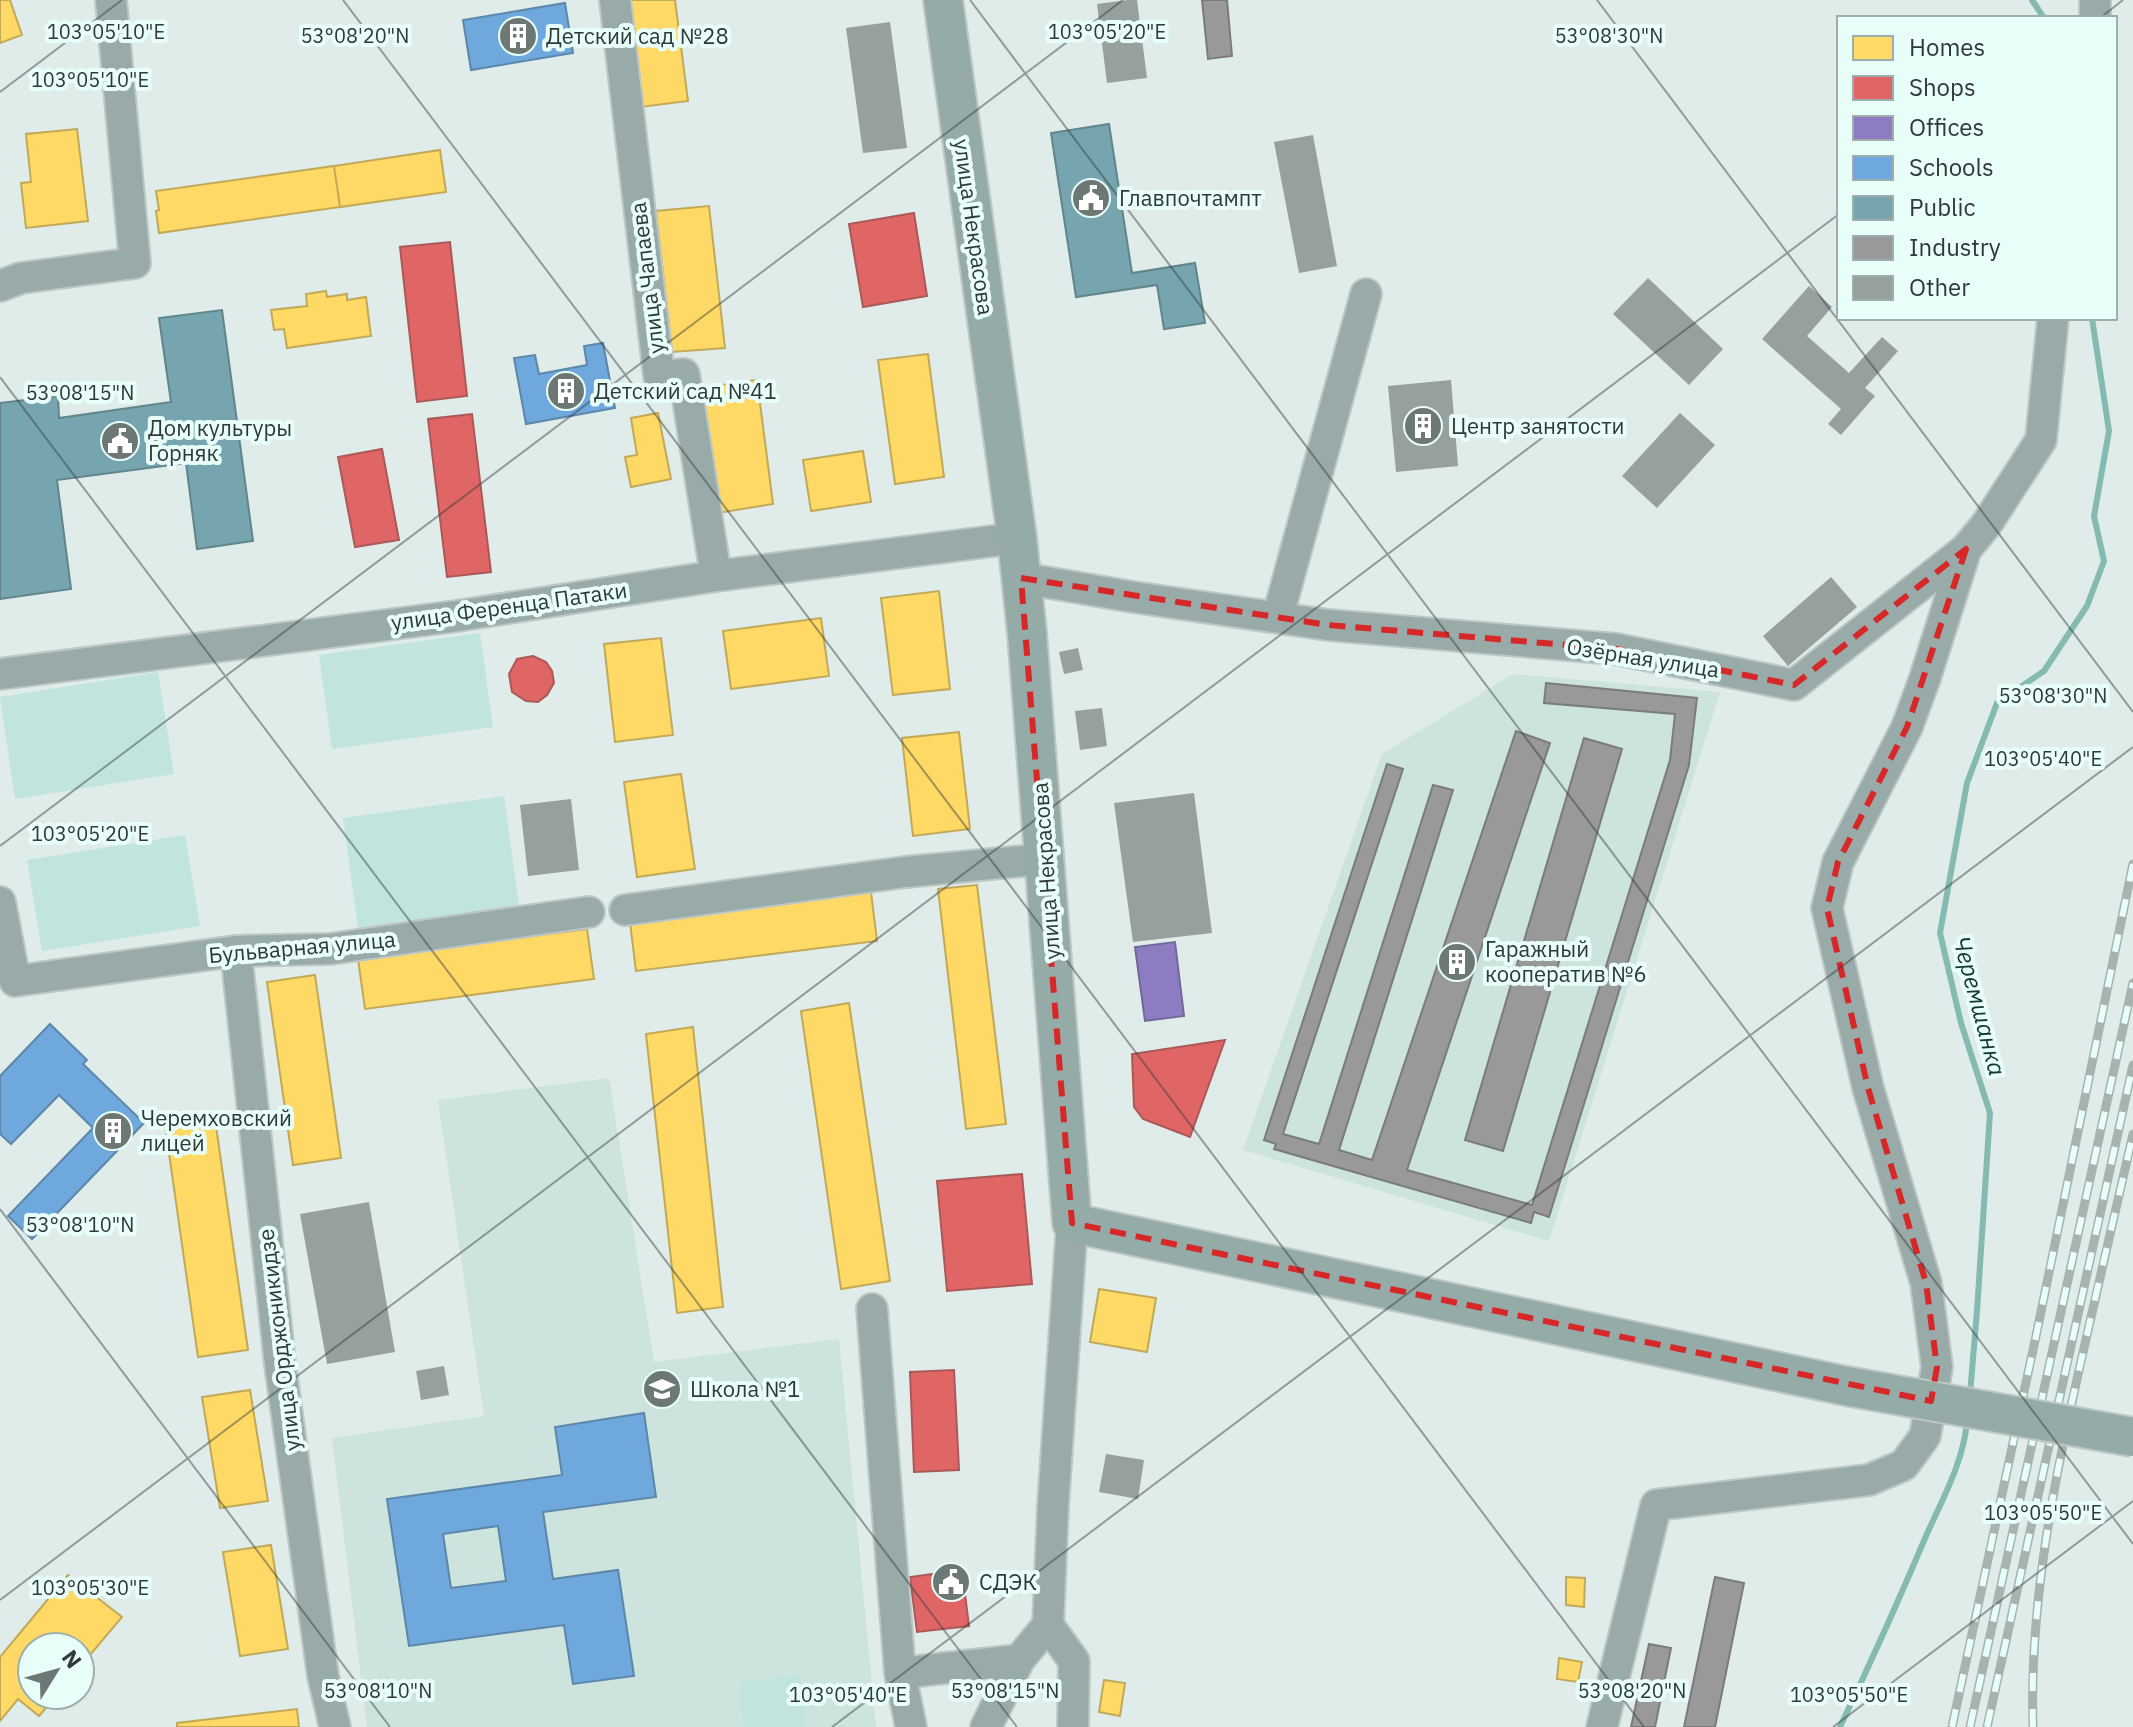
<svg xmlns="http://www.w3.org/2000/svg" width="2133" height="1727" font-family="'IBM Plex Sans',sans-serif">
	<rect width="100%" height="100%" fill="#dfece9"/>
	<path fill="#cce3de" d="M1513 674 1720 692 1549 1241 1243 1150 1382 754Z
		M609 1078 654 1362 839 1339 876 1727H367L332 1438 484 1416 438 1100Z"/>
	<path fill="#c1e5de" d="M480 633 493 727 332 749 319 655Z
		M158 672 174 774 15 799 0 697Z
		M504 796 519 906 358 928 343 818Z
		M185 835 200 926 42 951 27 860Z
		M800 1675 806 1727H744L739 1682Z"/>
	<path fill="#ffd966" stroke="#c1a958" stroke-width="2" d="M0 0H10L22 35 0 43Z
		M628 0H675L688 101 641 107Z
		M77 129 88 221 26 228 21 183 31 182 26 134Z
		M440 150 446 192 340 207 334 166Z
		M334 166 340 207 159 233 156 211 159 210 156 191Z
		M709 206 725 348 672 352 656 211Z
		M326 291 327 297 347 294V300L366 297 371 336 287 348 284 329 274 330 271 310 307 306 306 294Z
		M928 354 944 477 895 484 878 360Z
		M757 380 773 504 717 513 700 388Z
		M658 413 671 479 631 487 625 457 637 455 631 418Z
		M863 451 871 502 811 511 803 460Z
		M939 591 950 689 893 695 881 598Z
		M821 618 829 676 731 689 723 631Z
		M661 638 673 735 615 742 604 644Z
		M959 732 970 829 913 836 902 738Z
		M681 774 695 869 637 877 624 782Z
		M977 885 1006 1124 966 1129 938 889Z
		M871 892 877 941 636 971 630 922Z
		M587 929 594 979 365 1009 358 959Z
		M315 975 341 1158 293 1165 267 982Z
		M849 1003 890 1281 841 1289 801 1011Z
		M693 1027 723 1307 677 1313 646 1034Z
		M215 1119 248 1350 198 1357 165 1125Z
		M1099 1289 1156 1298 1147 1352 1090 1342Z
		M250 1390 268 1501 220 1508 202 1397Z
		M271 1545 288 1649 240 1656 223 1552Z
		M68 1575 122 1617 80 1667V1647H32V1695H57L39 1716 18 1699 0 1721V1657Z
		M1566 1577 1585 1578 1584 1607 1566 1605Z
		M1559 1658 1582 1662 1578 1682 1557 1679Z
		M1104 1680 1125 1683 1120 1716 1099 1712Z
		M297 1709 299 1727H177V1723Z"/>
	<path fill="#e06666" stroke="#ab5858" stroke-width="2" d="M914 213 927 296 863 307 849 224Z
		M450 242 467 396 417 402 400 247Z
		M472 414 491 572 447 577 428 419Z
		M382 449 399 540 355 547 338 457Z
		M533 656 546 662 552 671 554 683 547 695 538 702 526 701 512 692 509 674 517 659Z
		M1225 1040 1190 1137 1143 1119 1134 1107 1132 1054Z
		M1022 1174 1032 1284 947 1291 937 1181Z
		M954 1370 959 1470 914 1472 910 1372Z
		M962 1570 969 1626 917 1632 910 1577Z"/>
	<path fill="#8e7cc3" stroke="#726899" stroke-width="2" d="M1175 942 1184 1016 1145 1021 1135 947Z"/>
	<path fill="#6fa8dc" stroke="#5c87aa" stroke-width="2" fill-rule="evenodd" d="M565 3 573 53 471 70 463 20Z
		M603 343 615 408 526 424 514 358 535 355 539 374 587 365 584 346Z
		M50 1024 87 1060 83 1064 144 1123 32 1239 8 1216 93 1128 59 1095 11 1144 0 1134V1076Z
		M644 1413 656 1497 543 1512 553 1579 618 1570 634 1676 573 1684 564 1625 409 1646 387 1499 562 1475 555 1427ZM498 1526 506 1581 451 1588 443 1534Z"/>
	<path fill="#76a5af" stroke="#61858b" stroke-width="2" d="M1109 124 1132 273 1195 263 1205 323 1164 329 1157 285 1076 297 1051 133Z
		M222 310 253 541 197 549 186 463 57 480 71 589 0 599V403L58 396 59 418 171 402 159 318Z"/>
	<path fill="#999" stroke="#7a7c7c" stroke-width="2" d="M1202 0H1227L1232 56 1208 59Z
		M1546 683 1697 698 1689 765 1549 1217 1534 1212 1531 1223 1274 1149 1276 1144 1264 1140 1387 764 1403 769 1283 1134 1319 1144 1433 785 1453 790 1339 1150 1372 1160 1516 731 1550 743 1407 1170 1532 1205 1670 760 1675 714 1544 703Z
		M1584 738 1622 749 1503 1151 1465 1140Z
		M1715 1577 1744 1583 1715 1727H1684Z
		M1649 1644 1671 1648 1655 1727H1631Z"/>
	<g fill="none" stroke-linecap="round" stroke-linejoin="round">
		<path stroke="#84bab0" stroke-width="6" d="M2032 0 2044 18
			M1970 1394 1977 1311 1990 1113 1961 1023 1940 933 1967 783 1997 703 2044 671 2087 606 2104 561 2094 516 2109 431 2092 318
			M1840 1727C1870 1664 1899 1600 1926 1536 1942 1500 1964 1461 1967 1421"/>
	</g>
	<path fill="#96a09d" d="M1128 0H1137L1147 78 1107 83 1097 4Z
		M890 22 907 148 863 153 846 28Z
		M1313 135 1337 266 1299 273 1274 142Z
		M1648 278 1723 349 1689 385 1613 314Z
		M1809 286 1832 307 1807 336 1849 373 1882 337 1898 351 1865 388 1875 396 1841 435 1828 424 1841 409 1762 339Z
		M1451 380 1458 466 1396 472 1388 386Z
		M1680 413 1715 445 1657 508 1622 476Z
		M1831 577 1857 607 1788 666 1763 636Z
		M1078 648 1083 670 1064 674 1059 652Z
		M1102 708 1107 746 1080 750 1075 711Z
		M1194 793 1212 933 1133 942 1114 803Z
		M571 799 579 870 528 876 520 805Z
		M369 1202 395 1352 327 1364 300 1214Z
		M444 1366 449 1395 421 1400 416 1371Z
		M1106 1454 1144 1460 1138 1499 1099 1492Z"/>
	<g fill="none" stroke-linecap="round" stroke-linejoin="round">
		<defs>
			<path id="minor" d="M615 0 659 376 684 374 716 576
				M2095 18V0
				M0 286 21 278 135 263 111 0
				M1021 578 1133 597 1328 625 1616 649 1794 685 1966 549 1986 525 2041 440 2053 318
				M1278 616 1366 294
				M0 674 457 616 716 576 1017 538
				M0 902 15 981
				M625 910 905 872 1045 859
				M236 951 280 1364 323 1676 335 1727
				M15 981 236 951 330 949 589 912
				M872 1309 900 1673 1019 1660
				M1048 1625 1074 1661 1073 1727
				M900 1673 911 1727
				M986 1727 1019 1660 1048 1625 1053 1506 1072 1223
				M1602 1727 1656 1505 1869 1480 1904 1465 1925 1436 1937 1367 1926 1283 1868 1088 1827 908 1838 862 1907 727 1925 678 1966 549"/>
			<path id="major" d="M943 0 1017 538 1027 633 1072 1223 1846 1386"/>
		</defs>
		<use href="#minor" stroke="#bdc7c5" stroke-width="34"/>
		<use href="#major" stroke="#bdc7c5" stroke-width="42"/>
		<use href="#minor" stroke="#98aba8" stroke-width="30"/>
		<use href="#major" stroke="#95aba8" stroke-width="38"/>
		<defs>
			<path id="rail" d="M1952 1727 2036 1336 2133 864
				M1970 1727 2133 983
				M1987 1727 2133 1065
				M2033 1727C2029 1600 2056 1471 2084 1348 2100 1276 2117 1205 2133 1134"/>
		</defs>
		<use href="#rail" stroke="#a6b3b1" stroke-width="9"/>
		<use href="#rail" stroke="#e7fef9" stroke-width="6" stroke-dasharray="18" stroke-linecap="butt"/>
		<defs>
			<path id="major-bridge" d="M1846 1386 2133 1437"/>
		</defs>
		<use href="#major-bridge" stroke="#bdc7c5" stroke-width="42" stroke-linecap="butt"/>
		<use href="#major-bridge" stroke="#95aba8" stroke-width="38"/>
	</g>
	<path fill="none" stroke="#d62828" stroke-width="6" stroke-dasharray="16 10" stroke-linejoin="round" d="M1966 549 1907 727 1838 862 1827 908 1868 1088 1926 1283 1937 1367 1931 1401 1072 1223 1021 578 1328 625 1616 649 1794 685Z"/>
	<path fill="none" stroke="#303937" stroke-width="2" stroke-opacity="0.45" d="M343 0 1644 1727M970 0 2133 1544M1597 0 2133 712M2100 18 2123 0M0 92 122 0M0 377 1017 1727M0 846 1123 0M0 1209 390 1727M0 1600 1839 214M832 1727 2133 747M1833 1727 2133 1501"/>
	<defs>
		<symbol id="building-disc" viewBox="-11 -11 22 22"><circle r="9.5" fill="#6d7875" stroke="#e7fef9"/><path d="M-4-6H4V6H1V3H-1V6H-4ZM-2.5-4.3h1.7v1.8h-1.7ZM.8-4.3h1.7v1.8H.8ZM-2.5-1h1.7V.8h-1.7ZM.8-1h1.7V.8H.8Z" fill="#fff"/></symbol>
		<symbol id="civic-disc" viewBox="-11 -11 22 22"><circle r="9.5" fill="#6d7875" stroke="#e7fef9"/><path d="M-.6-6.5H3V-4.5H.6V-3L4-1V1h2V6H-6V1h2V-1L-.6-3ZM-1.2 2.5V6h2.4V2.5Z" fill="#fff"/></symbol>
		<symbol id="school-disc" viewBox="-11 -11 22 22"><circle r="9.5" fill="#6d7875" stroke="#e7fef9"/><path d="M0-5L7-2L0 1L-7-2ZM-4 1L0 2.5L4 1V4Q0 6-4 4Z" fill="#fff"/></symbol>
	</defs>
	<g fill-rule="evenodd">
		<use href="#building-disc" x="496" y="14" width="44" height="44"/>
		<use href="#civic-disc" x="1069" y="176" width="44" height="44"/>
		<use href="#building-disc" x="544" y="369" width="44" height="44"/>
		<use href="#building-disc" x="1401" y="404" width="44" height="44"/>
		<use href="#civic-disc" x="98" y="419" width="44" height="44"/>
		<use href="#building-disc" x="1435" y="940" width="44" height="44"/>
		<use href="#building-disc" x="91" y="1109" width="44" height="44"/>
		<use href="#school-disc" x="640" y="1367" width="44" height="44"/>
		<use href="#civic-disc" x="929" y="1560" width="44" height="44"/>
	</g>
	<g text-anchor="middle" stroke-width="8" stroke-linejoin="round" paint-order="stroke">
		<g font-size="22" fill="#303937" stroke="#e7fef9" text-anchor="start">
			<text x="546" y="44">Детский сад №28</text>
			<text x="1119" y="206">Главпочтампт</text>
			<text x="594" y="399">Детский сад №41</text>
			<text x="1451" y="434">Центр занятости</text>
			<text x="148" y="436">Дом культуры<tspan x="148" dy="25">Горняк</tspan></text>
			<text x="1485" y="957">Гаражный<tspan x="1485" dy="25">кооператив №6</tspan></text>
			<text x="141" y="1126">Черемховский<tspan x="141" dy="25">лицей</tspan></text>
			<text x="690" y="1397">Школа №1</text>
			<text x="979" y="1590">СДЭК</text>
		</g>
		<g font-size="22" fill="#303937" stroke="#e7fef9">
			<text transform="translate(974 227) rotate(82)" y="8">улица Некрасова</text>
			<text transform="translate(647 278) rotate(-97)" y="8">улица Чапаева</text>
			<text transform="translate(509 606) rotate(-8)" y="8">улица Ференца Патаки</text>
			<text transform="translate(1643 658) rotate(9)" y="8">Озёрная улица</text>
			<text transform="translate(1046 871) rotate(-94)" y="8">улица Некрасова</text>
			<text transform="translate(302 947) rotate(-5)" y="8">Бульварная улица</text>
			<text transform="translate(279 1340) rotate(-97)" y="8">улица Орджоникидзе</text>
		</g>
		<g font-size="24" font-style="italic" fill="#133731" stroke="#e7fef9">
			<text transform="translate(1979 1006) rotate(75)" y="8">Черемшанка</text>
		</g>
	</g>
	<g font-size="20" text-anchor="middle" fill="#303937" stroke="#e7fef9" stroke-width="8" stroke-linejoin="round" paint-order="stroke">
		<text x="106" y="39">103°05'10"E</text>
		<text x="1107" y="39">103°05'20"E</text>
		<text x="355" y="43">53°08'20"N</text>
		<text x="1609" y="43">53°08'30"N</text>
		<text x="90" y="87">103°05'10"E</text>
		<text x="80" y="400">53°08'15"N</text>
		<text x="2053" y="703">53°08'30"N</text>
		<text x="2043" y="766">103°05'40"E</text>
		<text x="90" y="841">103°05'20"E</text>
		<text x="80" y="1232">53°08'10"N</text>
		<text x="2043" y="1520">103°05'50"E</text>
		<text x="90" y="1595">103°05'30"E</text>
		<text x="378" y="1698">53°08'10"N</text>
		<text x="1005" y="1698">53°08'15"N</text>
		<text x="1632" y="1698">53°08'20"N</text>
		<text x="848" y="1702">103°05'40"E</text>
		<text x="1849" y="1702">103°05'50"E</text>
	</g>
	<rect x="1837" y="16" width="280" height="304" fill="#e7fef9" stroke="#9eafab" stroke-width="2"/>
	<rect x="1853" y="36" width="40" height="24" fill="#ffd966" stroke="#9eafab" stroke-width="2"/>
	<text x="1909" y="56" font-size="24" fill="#303937">Homes</text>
	<rect x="1853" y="76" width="40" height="24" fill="#e06666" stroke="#9eafab" stroke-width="2"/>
	<text x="1909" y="96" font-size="24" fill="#303937">Shops</text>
	<rect x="1853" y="116" width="40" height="24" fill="#8e7cc3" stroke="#9eafab" stroke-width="2"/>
	<text x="1909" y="136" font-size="24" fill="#303937">Offices</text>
	<rect x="1853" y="156" width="40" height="24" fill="#6fa8dc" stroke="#9eafab" stroke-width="2"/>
	<text x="1909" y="176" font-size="24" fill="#303937">Schools</text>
	<rect x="1853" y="196" width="40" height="24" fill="#76a5af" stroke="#9eafab" stroke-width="2"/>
	<text x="1909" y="216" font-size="24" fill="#303937">Public</text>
	<rect x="1853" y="236" width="40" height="24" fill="#999999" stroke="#9eafab" stroke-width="2"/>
	<text x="1909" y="256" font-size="24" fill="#303937">Industry</text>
	<rect x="1853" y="276" width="40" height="24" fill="#96a09d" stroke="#9eafab" stroke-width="2"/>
	<text x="1909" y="296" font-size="24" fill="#303937">Other</text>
	<g transform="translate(56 1671) rotate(53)"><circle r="38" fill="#e7fef9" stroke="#9eafab" stroke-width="2"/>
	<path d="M0-6L14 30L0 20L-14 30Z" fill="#6d7875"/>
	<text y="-12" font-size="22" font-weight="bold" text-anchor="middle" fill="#303937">N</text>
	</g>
</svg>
